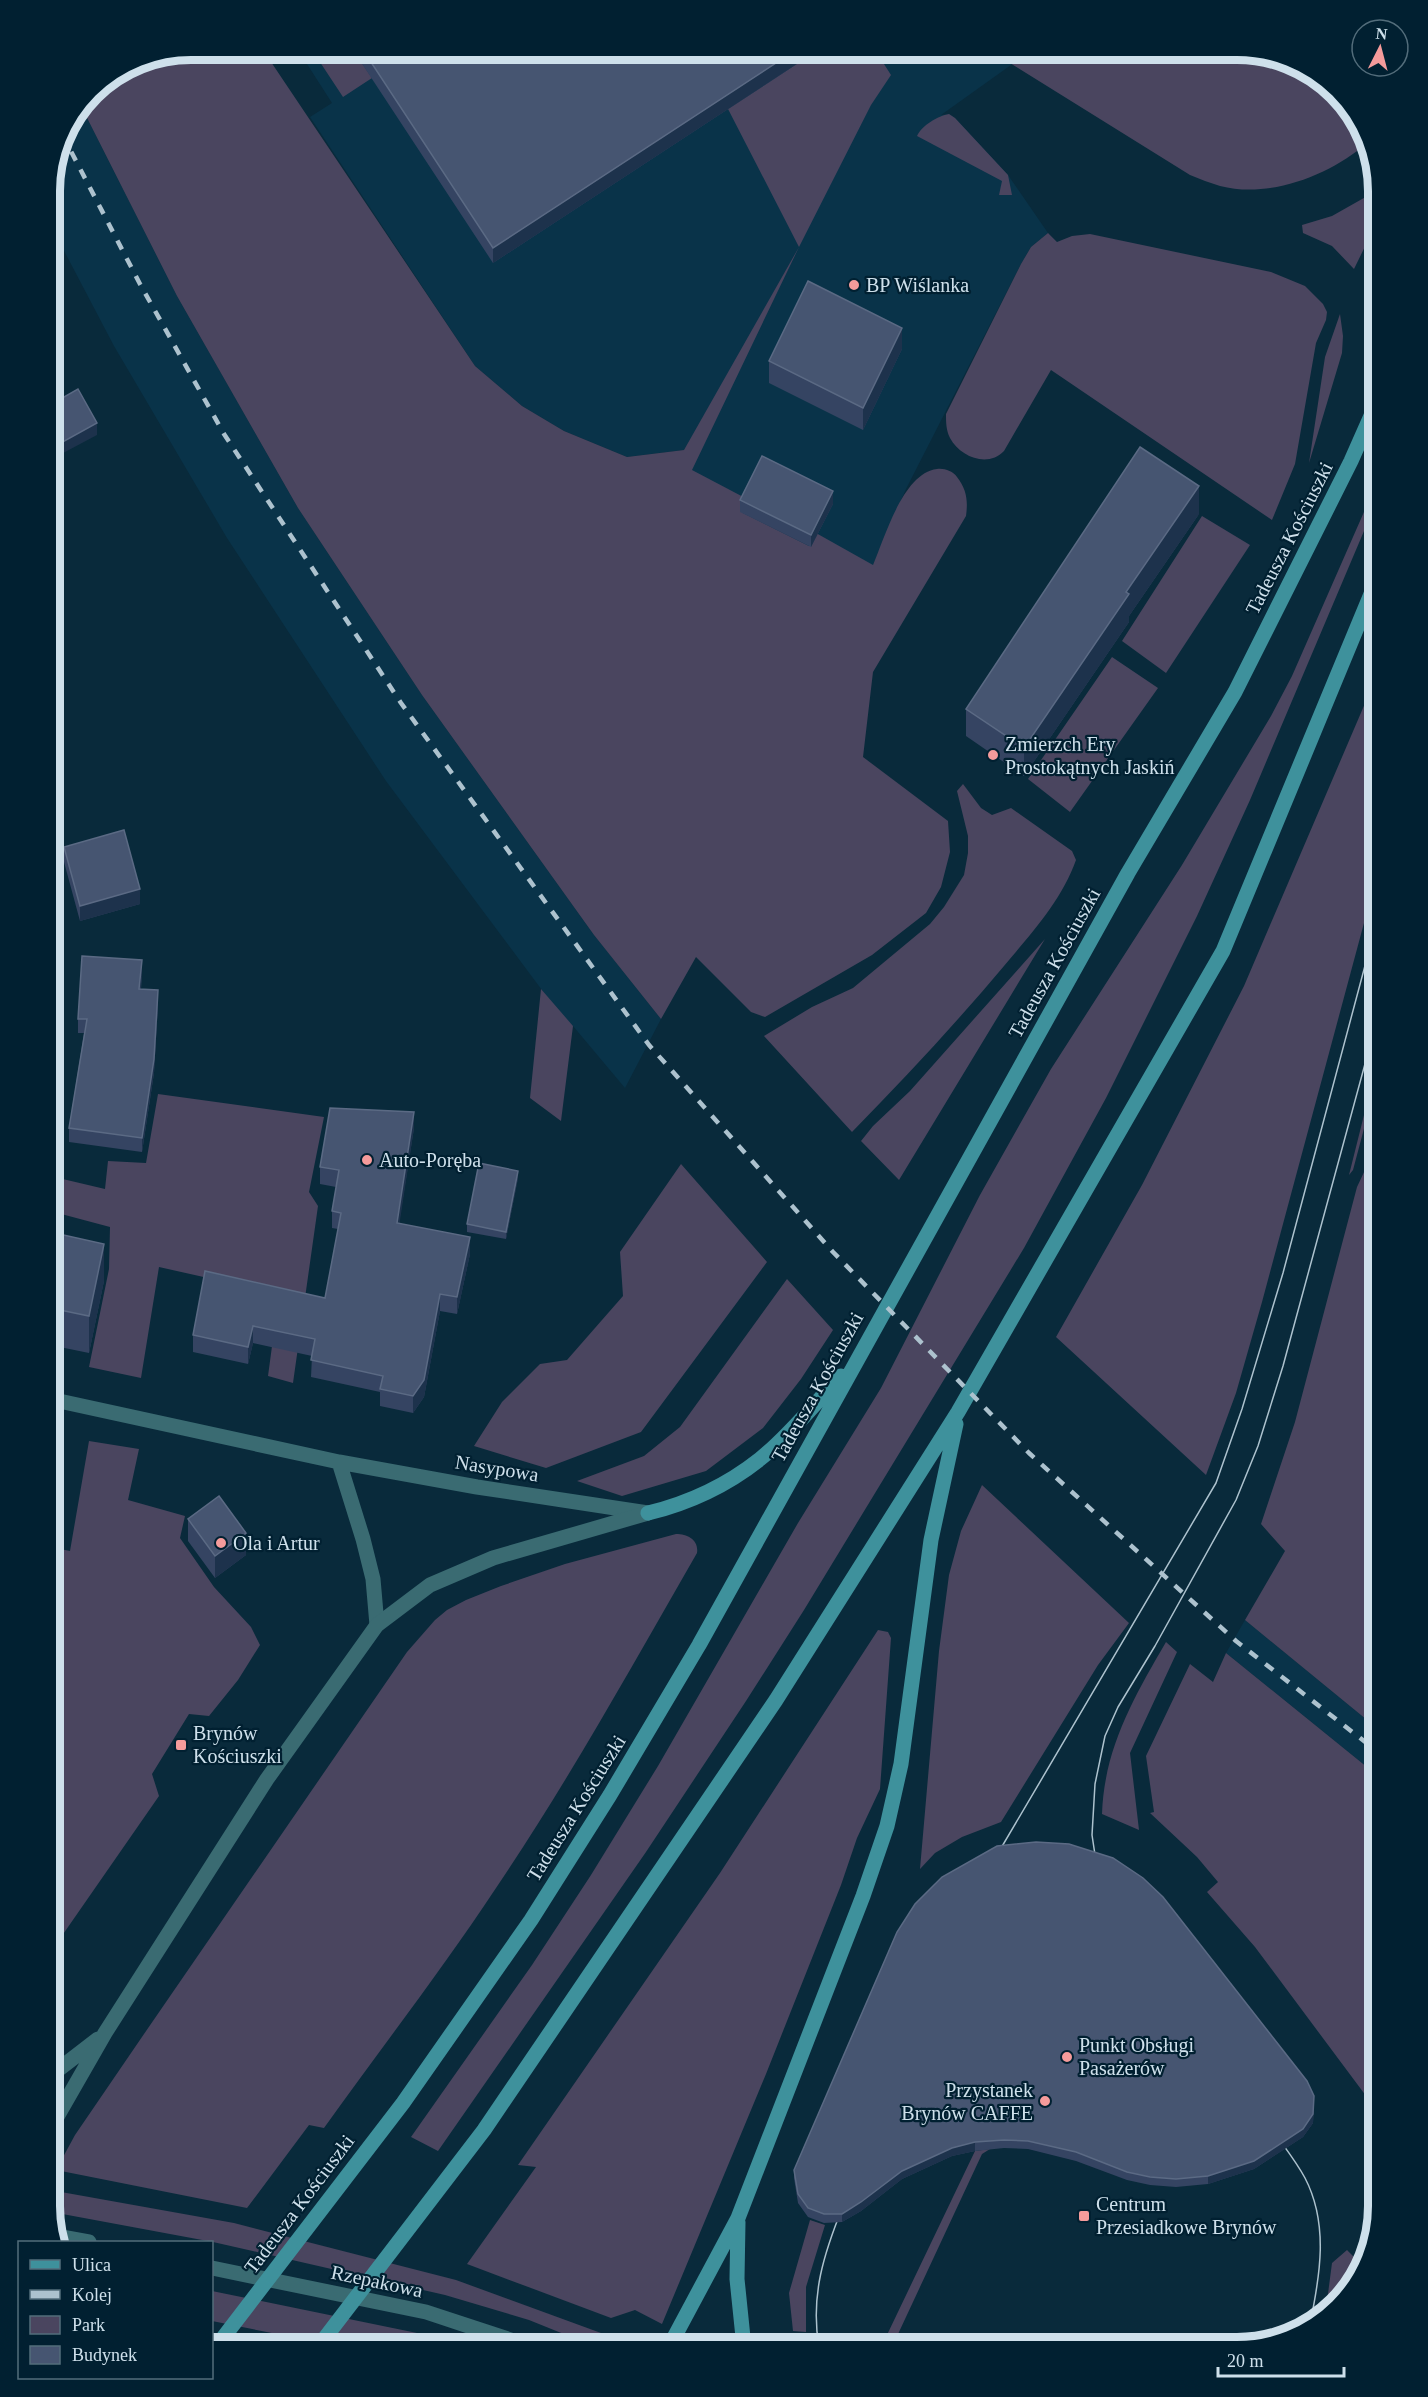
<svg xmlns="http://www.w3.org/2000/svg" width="1428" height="2397" font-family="Georgia,serif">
	<rect width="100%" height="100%" fill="#092a3b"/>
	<path fill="#093349" d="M298 50H1032L941 115 949 114 955 118 1008 175 1048 233 1031 247 1021 264 906 489 863 588 660 493 684 450 627 457 564 431 522 406 475 366 310 117 332 103Z
		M81 106 177 296 298 508 422 695 594 935 661 1019 625 1088 573 1026 565 1021 386 781 227 538 114 346 50 224V182L60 136Z
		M1245 1620 1378 1729V1776L1226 1653Z"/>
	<path fill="#4a455f" d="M191 50H263L475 366 522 406 564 431 627 457 684 450 799 247 728 109 818 50H842L844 54 849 50H875L891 75 871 105 799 247 692 470 749 500 743 513 809 546 816 533 873 565C885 537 903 473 937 469 944 468 953 471 957 477 967 490 968 501 966 516L873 672 863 757 948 821 950 852 941 887 926 913 872 955 765 1017 751 1012 696 957 661 1019 594 935 422 695 298 508 177 296 81 106 91 91 137 60Z
		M312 50H353L372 78 343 97Z
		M989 50H1247L1316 74 1364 129 1367 143C1330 175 1270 199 1220 186 1210 183 1200 179 1190 175Z
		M949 114 955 118 1008 175 1012 195H999L1002 181 917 136C922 125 938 116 949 114Z
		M1378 190V220L1354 269 1332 246 1303 233 1302 225 1332 216Z
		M1048 233 1057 242 1072 236 1090 234 1271 272 1305 286 1323 304 1327 312 1326 320 1316 343 1295 464 1272 520 1051 370 1004 451C988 468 960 457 950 438 946 430 946 422 946 414L1021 264 1031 247Z
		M1378 255V300C1360 283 1370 274 1378 255Z
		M1340 314 1343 336 1342 353 1309 463 1325 357Z
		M1378 480V498L1250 800 1197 916 1106 1098 1024 1248 804 1610 746 1701 646 1852 438 2151 411 2137 532 1965 591 1875 658 1766 798 1523 881 1388 980 1195 1051 1069 1182 865 1271 716 1292 676Z
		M1202 516 1250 545 1166 673 1122 641Z
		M1112 657 1158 688 1070 812 1028 779Z
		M1378 673V871L1262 1302 1236 1393 1206 1475 1056 1337 1142 1185 1244 986Z
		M963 784 981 808 992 815 1011 808 1072 851 1076 860C1062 900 1031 934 1004 966 956 1023 905 1078 852 1132L764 1036 812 1007 853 988 930 924 944 907 964 875 968 853V836L957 791Z
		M1045 939 899 1180 861 1141 873 1126 910 1091Z
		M541 989 573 1026 561 1121 530 1098Z
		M1378 1059V1076L1353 1170 1349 1175Z
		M158 1094 324 1117 309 1192 318 1206 293 1383 268 1376 279 1294 159 1267 141 1378 89 1367 109 1269 110 1227 50 1211V1176L105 1189 108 1161 146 1163Z
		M681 1164 767 1262 641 1432 546 1468 474 1446 502 1402 540 1364 567 1360 623 1296 620 1252Z
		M1365 1170 1378 1180V1729L1245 1620 1285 1551 1261 1524 1295 1422 1357 1187Z
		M787 1279 833 1330 801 1379 763 1428 706 1471 622 1496 577 1481 644 1456 680 1427Z
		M89 1441 139 1449 128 1500 185 1516 180 1538 214 1587 251 1627 260 1645 238 1680 209 1716 189 1714 152 1774 159 1796 50 1953V1547L70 1551Z
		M982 1485 1129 1623 1098 1665 1001 1822 962 1837 935 1853 920 1869 939 1651 949 1575 961 1531Z
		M676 1534C688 1534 699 1540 697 1553 632 1666 569 1780 496 1888 442 1970 381 2048 324 2128L309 2125 247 2208 56 2170 75 2135 144 2034 407 1652 435 1620 447 1610 466 1600 501 1586 565 1564Z
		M878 1630 888 1632 891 1638 880 1789 857 1838 841 1885 766 2074 662 2324 635 2310 611 2318 467 2264 536 2167 518 2165 720 1873Z
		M1166 1642 1177 1652 1130 1753 1139 1830 1102 1814C1104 1749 1134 1697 1166 1642Z
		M1226 1653 1378 1776V2112L1255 1947 1207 1892 1218 1882 1197 1857 1150 1813 1154 1812 1146 1756 1190 1664 1213 1682Z
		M990 2149 982 2154 892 2347H860L867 2338 886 2337 975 2151Z
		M50 2190 234 2223 456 2280 601 2333 621 2336 649 2347H596L529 2320 445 2295 213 2242 57 2213 52 2211 50 2205Z
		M810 2220 825 2225 806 2287V2332L793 2331 789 2293Z
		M1347 2250 1361 2264 1355 2284 1326 2309 1332 2263Z
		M212 2291 417 2333 467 2347H342L212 2321Z"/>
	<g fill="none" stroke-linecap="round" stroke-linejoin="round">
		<path stroke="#3a6b72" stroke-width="15" d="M50 1399 339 1462 477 1487 648 1513
			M339 1462 363 1539 373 1579 377 1625"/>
		<path stroke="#3a6b72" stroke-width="15" d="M50 2076 98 2039
			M50 2129 105 2033 267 1779 377 1625 430 1585 493 1558 648 1513
			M56 2236 89 2242
			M212 2268 426 2312 532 2347"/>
		<path stroke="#3e919c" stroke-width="15" d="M648 1513C689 1503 726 1486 760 1459 789 1436 815 1403 841 1376
			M738 2222 737 2279 744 2347
			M216 2347 403 2103 531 1920 610 1795 699 1645 1128 873 1235 692 1351 461 1378 400
			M318 2347 484 2130 776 1700 958 1412 1223 951 1378 577
			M669 2347 738 2218 863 1896 887 1826 901 1764 931 1540 956 1424"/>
		<path stroke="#adc2ce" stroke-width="1.5" d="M994 1860 1216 1483 1242 1409 1283 1273 1378 917
			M1097 1868 1092 1835 1095 1784 1105 1736 1118 1707 1155 1646 1236 1500 1258 1446 1283 1366 1378 1016
			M1276 2135C1286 2149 1297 2163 1305 2178 1329 2224 1320 2276 1310 2324
			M819 2347C810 2296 824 2253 843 2206"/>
		<path stroke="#adc2ce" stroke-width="4.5" stroke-dasharray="10 10" stroke-linecap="butt" d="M62 134 140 284 224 434 401 703 649 1045 833 1252 1029 1453 1236 1641 1378 1752"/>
	</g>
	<path fill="#354462" d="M353 50H818L493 263Z
		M902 349 863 430 769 383V361Z
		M740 500 833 504 811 547 740 512Z
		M1199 514 1129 616V622L1024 776 966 736V709Z
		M64 847 140 904 80 921 64 862Z
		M142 974 141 989 158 1005 154 1073 142 1152 69 1142V1128L84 1033H78V1019Z
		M414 1128 399 1223 470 1254 457 1314 440 1311 424 1397 413 1413 380 1406V1392L311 1377 312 1356 253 1343 248 1364 193 1352V1335L325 1298 338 1229 332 1228V1211L336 1187 320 1184V1167Z
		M518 1178 506 1239 467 1232V1224Z
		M50 1232 104 1281 89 1353 50 1345Z
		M188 1519 246 1555 215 1578 188 1541Z
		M897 1932 1314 2104 1313 2123 1303 2137 1254 2169 1208 2184 1176 2187 1150 2185 1127 2180 1076 2161 1028 2149 1004 2148 975 2151 952 2156 902 2179 861 2211 842 2222 824 2223 808 2217 798 2203 794 2178V2170Z"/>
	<path fill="#1d324c" d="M796 50H818L493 263V248Z
		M902 328V349L863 430V408Z
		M97 423V435L50 460V449Z
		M1199 486V514L1129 616V622L1024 776V748L1126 592Z
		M833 491V504L811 547V535Z
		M140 889V904L80 921V906Z
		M142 960V974L139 1003V989Z
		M158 990V1005L154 1073 142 1152V1138Z
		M414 1112V1128L397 1240V1223Z
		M518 1171V1178L506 1239V1232Z
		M470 1237V1254L457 1314V1297Z
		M104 1244V1281L89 1353V1316Z
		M440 1294V1311L424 1397 413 1413V1396Z
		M253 1326V1343L248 1364V1347Z
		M58 1445V1466L50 1509V1487Z
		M246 1533V1555L215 1578V1556Z
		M1314 2096 1313 2123 1303 2137 1254 2169 1208 2184V2176Z
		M975 2142V2151L952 2156 902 2179 861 2211 842 2222V2214L902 2171 952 2148Z"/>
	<path fill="#465571" stroke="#5b6a84" stroke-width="1.5" d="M363 50H796L493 248Z
		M808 281 902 328 863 408 769 361Z
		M78 389 97 423 50 449V405Z
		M1140 447 1199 486 1126 592 1129 594 1024 748 966 709Z
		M762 456 833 491 811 535 740 500Z
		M124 830 140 889 80 906 64 847Z
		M82 956 142 960 139 989 158 990 154 1059 142 1138 69 1128 87 1019H78Z
		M330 1108 414 1112 397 1223 470 1237 457 1297 440 1294 424 1380 413 1396 380 1389 383 1376 311 1360 315 1339 253 1326 248 1347 193 1335 205 1271 325 1298 341 1213 332 1211 339 1170 320 1167Z
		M479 1163 518 1171 506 1232 467 1224Z
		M50 1232 104 1244 89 1316 50 1308Z
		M50 1443 58 1445 50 1487Z
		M219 1496 246 1533 215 1556 188 1519Z
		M1036 1842 1069 1844 1113 1858 1143 1878 1163 1897 1307 2081 1314 2096 1313 2114 1303 2129 1254 2161 1208 2176 1176 2179 1150 2177 1127 2172 1076 2152 1028 2141 1004 2140 975 2142 952 2148 902 2171 861 2202 842 2214H824L808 2208 798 2194 794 2170 897 1932 915 1904 942 1877 997 1846Z"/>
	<g fill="#f59b9b" stroke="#012031" stroke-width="2">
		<circle cx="854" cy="285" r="6"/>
		<circle cx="993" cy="755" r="6"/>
		<circle cx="367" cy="1160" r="6"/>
		<circle cx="221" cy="1543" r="6"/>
		<rect x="175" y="1739" width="12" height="12" rx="3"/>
		<circle cx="1067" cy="2057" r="6"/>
		<circle cx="1045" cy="2101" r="6"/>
		<rect x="1078" y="2210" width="12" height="12" rx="3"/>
	</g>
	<g text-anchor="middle" stroke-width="4.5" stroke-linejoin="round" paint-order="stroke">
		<g font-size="20" fill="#cee0eb" stroke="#012031" text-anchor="start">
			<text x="866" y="292">BP Wiślanka</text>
			<text x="1005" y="751">Zmierzch Ery<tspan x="1005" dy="23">Prostokątnych Jaskiń</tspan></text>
			<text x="379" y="1167">Auto-Poręba</text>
			<text x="233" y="1550">Ola i Artur</text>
			<text x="193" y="1740">Brynów<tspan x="193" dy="23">Kościuszki</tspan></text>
			<text x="1079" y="2052">Punkt Obsługi<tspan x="1079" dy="23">Pasażerów</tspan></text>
			<text x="1033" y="2097" text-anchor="end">Przystanek<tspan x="1033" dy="23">Brynów CAFFE</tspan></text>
			<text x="1096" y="2211">Centrum<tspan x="1096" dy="23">Przesiadkowe Brynów</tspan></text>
		</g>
		<g font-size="20" fill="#cee0eb" stroke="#012031">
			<text transform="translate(1289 538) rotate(-63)" y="7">Tadeusza Kościuszki</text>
			<text transform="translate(1054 963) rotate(-61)" y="7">Tadeusza Kościuszki</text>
			<text transform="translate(817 1387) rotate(-61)" y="7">Tadeusza Kościuszki</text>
			<text transform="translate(497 1468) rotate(9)" y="7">Nasypowa</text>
			<text transform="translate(576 1808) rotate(-58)" y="7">Tadeusza Kościuszki</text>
			<text transform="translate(299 2204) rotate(-53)" y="7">Tadeusza Kościuszki</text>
			<text transform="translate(377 2281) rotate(12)" y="7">Rzepakowa</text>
		</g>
	</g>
	<path d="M0 0H1428V2397H0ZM191 60H1237A131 131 0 0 1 1368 191V2206A131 131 0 0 1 1237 2337H191A131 131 0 0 1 60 2206V191A131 131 0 0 1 191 60Z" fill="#012031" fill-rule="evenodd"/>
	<path fill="none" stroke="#cee0eb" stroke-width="8" d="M191 60H1237A131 131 0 0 1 1368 191V2206A131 131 0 0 1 1237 2337H191A131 131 0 0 1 60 2206V191A131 131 0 0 1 191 60Z"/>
	<rect x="18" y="2241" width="195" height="138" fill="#012031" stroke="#536d7b" stroke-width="1.5"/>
	<rect x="30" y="2260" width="30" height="9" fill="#3e919c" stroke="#536d7b" stroke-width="1.5"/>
	<text x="72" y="2271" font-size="18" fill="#cee0eb">Ulica</text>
	<rect x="30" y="2290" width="30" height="9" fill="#adc2ce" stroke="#536d7b" stroke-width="1.5"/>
	<text x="72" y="2301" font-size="18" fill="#cee0eb">Kolej</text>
	<rect x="30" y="2316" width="30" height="18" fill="#4a455f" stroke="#536d7b" stroke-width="1.5"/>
	<text x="72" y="2331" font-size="18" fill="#cee0eb">Park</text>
	<rect x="30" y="2346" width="30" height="18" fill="#465571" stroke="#536d7b" stroke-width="1.5"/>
	<text x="72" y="2361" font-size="18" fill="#cee0eb">Budynek</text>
	<g transform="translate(1380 48) rotate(6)"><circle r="28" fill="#012031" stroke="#536d7b" stroke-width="1.5"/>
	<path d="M0-4.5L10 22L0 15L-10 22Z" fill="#f59b9b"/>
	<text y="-9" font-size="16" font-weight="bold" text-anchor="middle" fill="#cee0eb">N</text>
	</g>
	<path d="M1218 2367v9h126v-9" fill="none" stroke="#cee0eb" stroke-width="3"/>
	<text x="1227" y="2367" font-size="18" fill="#cee0eb" stroke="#012031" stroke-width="4.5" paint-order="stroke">20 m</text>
</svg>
